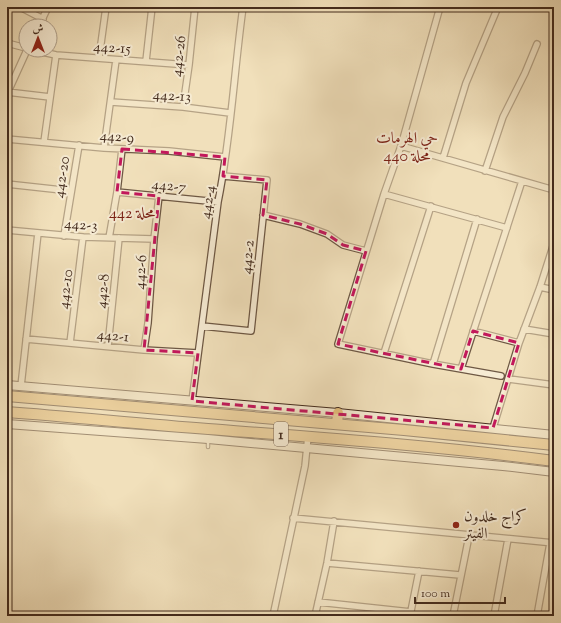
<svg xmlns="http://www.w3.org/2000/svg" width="561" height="623" font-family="'Sorts Mill Goudy',Amiri,serif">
	<rect width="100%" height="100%" fill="#f1e0bb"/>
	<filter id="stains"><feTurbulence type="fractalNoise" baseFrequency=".005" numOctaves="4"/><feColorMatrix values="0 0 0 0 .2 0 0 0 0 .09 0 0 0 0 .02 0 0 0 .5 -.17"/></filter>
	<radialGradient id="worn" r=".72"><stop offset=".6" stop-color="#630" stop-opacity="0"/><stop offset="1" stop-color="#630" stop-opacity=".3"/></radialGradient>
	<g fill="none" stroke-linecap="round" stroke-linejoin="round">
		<defs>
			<path id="lane" d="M208 440V447"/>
			<path id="street" d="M20 7 43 19
				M440 7 401 146 384 194 338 344 433 364 501 376
				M39 26 48 7
				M7 43 26 48
				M33 50 56 55 189 65
				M99 58 106 7
				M146 61 152 7
				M7 92 50 97
				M7 94 27 50
				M111 102 183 107 230 113
				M183 107 189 65 195 7
				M7 139 104 148 169 151 225 157
				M44 142 56 55
				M401 146 554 190
				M104 148 116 60
				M443 158 466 83 498 7
				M485 171 503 117 525 73 537 44
				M7 184 71 191
				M117 192 218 202
				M384 194 507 228
				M263 215 300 224 327 234 343 245 366 251
				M7 230 83 237 154 239
				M64 236 79 145
				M109 238 117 192 122 149
				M540 287 554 290
				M202 326 251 331 267 180 223 176
				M524 329 554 334
				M473 331 519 343
				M26 339 144 350 198 353
				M70 343 83 237
				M108 346 119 238
				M144 350 148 323 154 239 159 196
				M384 353 431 206
				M433 364 477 219
				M461 369 522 181
				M509 379 554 385
				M21 386 38 233
				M192 401 218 202C231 138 234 72 243 7
				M493 428 519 343 540 287 554 243
				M293 518 554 543
				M327 563 460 575
				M318 602 411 612
				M273 616 305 466 308 436
				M315 616 327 563 334 521
				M410 616 419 571
				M453 616 469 536
				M494 616 508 539
				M537 616 550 543"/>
			<path id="secondary" d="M7 385 338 413 554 435
				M7 424 208 439 503 466 554 472"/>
			<path id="highway" d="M7 396 404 430 554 445
				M7 412C74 417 141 424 208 429 324 438 439 446 554 461
				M337 424 338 413"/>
		</defs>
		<use href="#lane" stroke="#6e5844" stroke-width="4.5"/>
		<use href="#street" stroke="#6e5844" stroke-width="8"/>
		<use href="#secondary" stroke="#432b1d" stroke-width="10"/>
		<use href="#highway" stroke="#432b1d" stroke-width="12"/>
		<use href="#lane" stroke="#f6ebd3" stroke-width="2.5"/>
		<use href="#street" stroke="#f6ebd3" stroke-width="5.5"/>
		<use href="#secondary" stroke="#f6ebd3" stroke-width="8"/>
		<use href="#highway" stroke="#e8c07e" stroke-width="10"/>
	</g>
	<path d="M0 0H561V623H0ZM122 149 225 157 223 176 267 180 263 215 300 224 327 234 343 245 366 251 338 344 461 369 473 331 519 343 493 428 192 401 198 353 144 350 159 196 117 192Z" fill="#f1e0bb" fill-opacity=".55" fill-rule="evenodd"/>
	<path fill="none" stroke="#c2185b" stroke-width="3" stroke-dasharray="8 5" stroke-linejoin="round" d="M122 149 225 157 223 176 267 180 263 215 300 224 327 234 343 245 366 251 338 344 461 369 473 331 519 343 493 428 192 401 198 353 144 350 159 196 117 192Z"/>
	<circle fill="#8f2418" stroke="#f6ebd3" stroke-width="1.5" cx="456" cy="525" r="4"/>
	<g text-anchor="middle" stroke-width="4" stroke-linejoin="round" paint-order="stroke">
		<rect fill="#f6ebd3" stroke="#796554" stroke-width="1" x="274" y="422" width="14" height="24" rx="3"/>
		<g font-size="14" font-weight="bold" fill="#432b1d">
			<text x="281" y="439">1</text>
		</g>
		<g font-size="15" fill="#432b1d" stroke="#f6ebd3">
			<text transform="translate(112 47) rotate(4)" y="5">442-15</text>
			<text transform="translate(178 56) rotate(-83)" y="5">442-26</text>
			<text transform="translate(172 95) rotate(4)" y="5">442-13</text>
			<text transform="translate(117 136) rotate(4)" y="5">442-9</text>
			<text transform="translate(61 177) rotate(-81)" y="5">442-20</text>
			<text transform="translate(169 185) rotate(6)" y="5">442-7</text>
			<text transform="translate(207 202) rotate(-81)" y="5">442-4</text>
			<text transform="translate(81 224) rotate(4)" y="5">442-3</text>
			<text transform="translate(247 257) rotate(-84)" y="5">442-2</text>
			<text transform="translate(140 272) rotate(-86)" y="5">442-6</text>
			<text transform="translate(65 289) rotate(-83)" y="5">442-10</text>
			<text transform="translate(102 291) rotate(-84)" y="5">442-8</text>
			<text transform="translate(113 335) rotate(5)" y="5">442-1</text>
		</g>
		<g font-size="15" fill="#432b1d" stroke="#f6ebd3" text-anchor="start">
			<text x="464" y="521">كراج خلدون<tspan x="464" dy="17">الفيتر</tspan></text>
		</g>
		<g font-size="16" fill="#7a1f14" stroke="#f6ebd3">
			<text x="407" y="143">حي الهرمات<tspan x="407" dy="18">محلة 440</tspan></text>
			<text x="132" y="218">محلة 442</text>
		</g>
	</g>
	<rect width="561" height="623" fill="none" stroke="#f1e0bb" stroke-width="24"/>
	<rect x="8" y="8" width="545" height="607" fill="none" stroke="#432b1d" stroke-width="2"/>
	<rect x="12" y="12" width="537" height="599" fill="none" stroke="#432b1d"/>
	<g transform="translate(38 38)"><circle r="19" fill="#f6ebd3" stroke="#ae9e8a"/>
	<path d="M0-3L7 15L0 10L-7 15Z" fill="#8f2418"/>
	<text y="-6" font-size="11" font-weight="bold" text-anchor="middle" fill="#432b1d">ش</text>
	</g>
	<path d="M415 597v6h90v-6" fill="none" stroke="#432b1d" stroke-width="2"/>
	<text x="421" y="597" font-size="12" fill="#432b1d" stroke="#f6ebd3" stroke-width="3" paint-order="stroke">100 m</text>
	<rect width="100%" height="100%" filter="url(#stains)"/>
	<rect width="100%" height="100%" fill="url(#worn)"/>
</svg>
